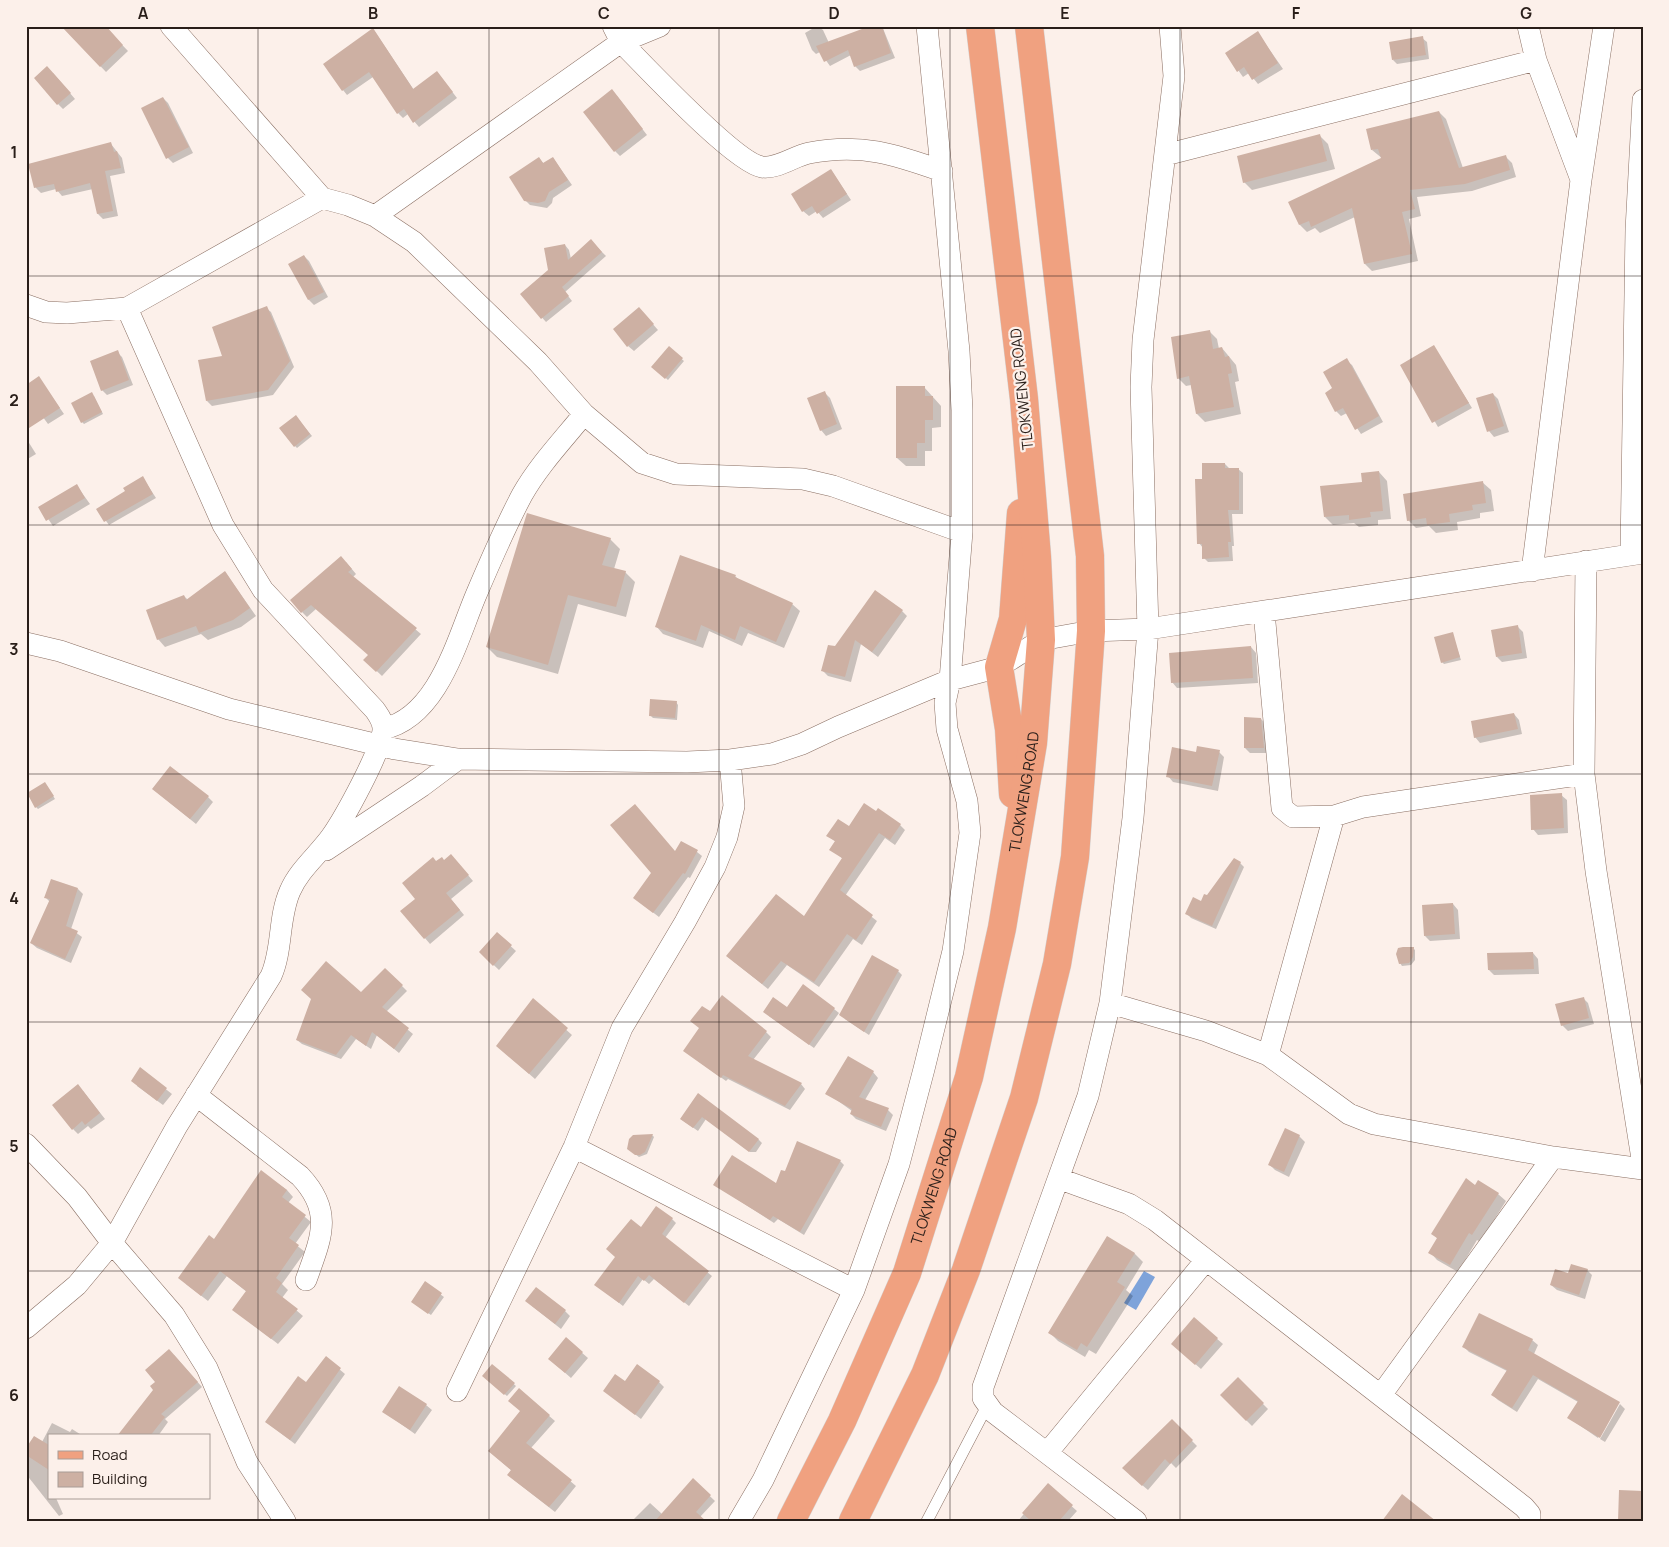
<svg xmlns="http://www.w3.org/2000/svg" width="1669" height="1547" font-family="Manrope,sans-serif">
	<rect width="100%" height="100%" fill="#fcf0ea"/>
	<path fill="#7ea3da" d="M1144 1271 1155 1277 1136 1310 1124 1303Z"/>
	<path fill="#0003" d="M62 26H104L128 51 106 72Z
		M817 26 823 30 829 43 873 26H882L895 58 860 71 855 66 851 55 830 66 820 52 816 54 812 50 805 33Z
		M373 29 414 90 437 72 457 98 419 127 408 114 403 118 398 113 373 77 347 95 343 90Z
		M1258 33 1283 69 1258 84 1249 73 1243 77 1226 53Z
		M1422 38 1427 42 1429 59 1397 64 1393 60Z
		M53 73 75 99 63 109 58 104Z
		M617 96 647 135 620 156 615 151Z
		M163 98 168 103 193 153 173 163 168 158Z
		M1439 112 1446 119 1463 168 1505 156 1512 163 1516 177 1472 191 1417 197 1421 216 1409 219 1418 261 1372 271 1365 264 1355 217 1320 233 1315 228 1307 232 1300 225 1290 203 1383 159 1372 150Z
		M1320 136 1328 144 1335 169 1252 190 1244 182Z
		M111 144 122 158 125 173 110 176 118 216 103 219 98 214 93 189 62 196 56 189 41 193 36 188 30 165Z
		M539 158 544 164 553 158 572 185 553 198 552 203 547 208 530 205 525 200Z
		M831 170 851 200 823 218 817 211 809 216 803 211Z
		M591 241 606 256 565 292 572 301 546 322 521 294 549 270 565 245 569 250 571 259Z
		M304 256 309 261 328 297 314 305 309 300 290 264Z
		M266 308 271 312 294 367 273 395 212 406 207 401Z
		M644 314 658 330 634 351 628 346Z
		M1209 331 1217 339 1219 349 1222 348 1236 365 1239 381 1235 382 1241 414 1205 422 1197 414 1191 385 1186 386 1178 378Z
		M1434 347 1472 408 1438 427 1402 365Z
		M669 348 684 361 668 380 653 366Z
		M117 352 122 357 133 385 107 395 102 390Z
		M1346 360 1352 365 1383 422 1361 434 1347 413 1341 416 1336 411 1334 389Z
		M39 378 64 414 48 424 26 394Z
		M924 387 941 406V427L932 428V451H925V466H906L897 458Z
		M825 393 830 398 842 429 826 436 821 430Z
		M1493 394 1498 399 1509 432 1494 437 1489 431Z
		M94 396 103 414 84 424 82 422Z
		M298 419 312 436 297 448 295 446Z
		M26 438 36 454 26 460Z
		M1225 464 1230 469H1238L1243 473V514H1232L1234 546H1232L1233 561 1208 562 1204 558 1203 548 1199 543 1203 480Z
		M1379 472 1387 481 1391 519 1378 520V525L1359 527 1354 523 1333 525 1325 517Z
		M143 478 156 498 109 525 98 510 127 492Z
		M1482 482 1491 490 1494 511 1480 513V518L1457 522 1458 530 1436 533 1429 526 1416 528 1408 520Z
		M77 486 90 504 53 526 40 507Z
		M610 539 620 549 614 569 625 572 635 582 626 617 578 604 558 674 497 657 487 647Z
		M346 562 356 574 353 577 421 634 382 676 365 660 370 655 316 609 307 617 302 612Z
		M225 572 256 616 241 627 208 640 201 634 165 647 158 639 184 596 188 600Z
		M735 576 740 581 792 604 800 611 784 648 748 633 742 646 709 631 703 648 663 634 656 626Z
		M902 611 907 616 878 657 861 644 851 682 828 676 822 670 835 648Z
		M1518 627 1523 632 1527 658 1502 662 1497 657Z
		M1452 633 1461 660 1444 664 1442 662Z
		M1251 647 1256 653 1258 683 1177 688 1172 682Z
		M676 702 678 705 677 720 653 718 650 715Z
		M1514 714 1519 720 1522 734 1480 743 1475 737Z
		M1261 719 1266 724 1269 753H1250L1245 748Z
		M1219 752 1224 757 1218 791 1173 782 1168 776 1197 754Z
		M47 786 55 799 38 809 36 807Z
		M153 789 208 797 213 802 196 824Z
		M1561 795 1567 800 1568 833 1538 835 1533 829Z
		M900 825 905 830 895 845 885 838 845 896 877 921 862 945 853 939 819 987 787 965 768 989 733 961 804 918 843 859 831 849 836 842 828 836 849 828Z
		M697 852 702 856 690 878 688 877 659 917 634 898 676 853Z
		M456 861 473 881 451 899 464 915 430 944 402 911 417 899 436 862Z
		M1240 863 1244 867 1216 929 1191 918 1187 914 1201 902Z
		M78 889 83 894 71 929 82 937 71 963 37 948 31 943 50 902 46 898Z
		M1453 904 1458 910 1460 939 1430 941 1425 936Z
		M497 934 516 951 499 970 480 952Z
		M1413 948 1415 950V960L1411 965 1402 966 1400 963Z
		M1533 953 1538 959 1539 974 1494 975 1489 970Z
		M385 969 407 991 386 1012 413 1034 399 1053 377 1035 371 1049 356 1039 341 1059 302 1044 297 1040 361 993Z
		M898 971 902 975 869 1035 845 1019Z
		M1583 998 1588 1003 1594 1024 1568 1031 1562 1025Z
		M533 1000 572 1035 535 1079 503 1051Z
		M787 1009H834L839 1013 814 1048 769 1016Z
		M710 1013 766 1032 771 1037 753 1060 801 1084 805 1089 790 1110 728 1079 726 1081 690 1055Z
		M140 1069 172 1094 163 1105 137 1086Z
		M873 1072 878 1078 865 1100 888 1110 893 1115 886 1131 856 1119 851 1114 852 1111 827 1093Z
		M83 1091 105 1119 91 1129 88 1126 78 1134 73 1129Z
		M699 1095 759 1140 762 1143 756 1152H750L706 1119 698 1131 685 1122 681 1119Z
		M1285 1130 1299 1136 1305 1142 1289 1177 1275 1170 1270 1165Z
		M652 1135 654 1137 647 1154 639 1157 631 1151Z
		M840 1161 844 1165 804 1235 778 1219 774 1223 715 1185 777 1184Z
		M261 1172 287 1190 293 1197 288 1203 311 1222 295 1244 305 1252 282 1284 288 1290 282 1298 303 1316 278 1344 234 1310 247 1292 227 1276 208 1301 186 1284Z
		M1476 1186 1498 1194 1506 1201 1480 1242 1477 1240 1458 1272 1437 1260 1430 1252 1438 1239 1433 1234Z
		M672 1219 676 1223 665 1238 712 1276 689 1306 654 1279 649 1284 643 1279 623 1306 596 1285 641 1229Z
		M1108 1238 1135 1254 1143 1262 1126 1290 1133 1296 1096 1354 1089 1350 1085 1357 1058 1341 1050 1333Z
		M1587 1270 1592 1275 1585 1299 1557 1290 1551 1285 1569 1275Z
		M425 1283 444 1297 431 1315 415 1304Z
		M532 1306 565 1311 570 1316 561 1329Z
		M1194 1319 1223 1344 1201 1369 1178 1349Z
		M566 1339 588 1358 571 1378 555 1364Z
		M1532 1340 1538 1345 1534 1354 1618 1403 1598 1438 1569 1418 1578 1402 1538 1379 1517 1412 1498 1400 1493 1395 1507 1371 1469 1352 1464 1347Z
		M174 1355 202 1387 165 1419 168 1422 158 1436H119L155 1390Z
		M326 1358 345 1374 295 1444 266 1422 306 1383Z
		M492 1365 516 1386 507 1396 483 1376Z
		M1238 1379 1268 1409 1252 1426 1221 1395Z
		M659 1382 664 1387 641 1419 605 1391 625 1383Z
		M519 1390 555 1421 531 1448 576 1486 555 1512 514 1480 512 1471 489 1451 521 1412Z
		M1620 1404 1625 1409 1605 1442 1600 1439Z
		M426 1405 432 1410 415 1434 384 1412Z
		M1172 1421 1197 1446 1176 1468 1171 1463 1148 1490 1129 1474Z
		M52 1423 70 1432 72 1429 83 1436H49V1498H56L63 1514 59 1516 26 1474V1450L42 1442Z
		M693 1480 715 1501 700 1517 704 1521H632L650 1503 662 1514Z
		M1048 1485 1077 1511 1068 1521H1018Z"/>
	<path fill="#cdb0a3" d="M61 26H106L123 45 100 67Z
		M870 26H882L891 53 854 67 848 50 824 62 816 46Z
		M373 28 413 89 437 71 453 92 413 123 404 109 397 114 369 72 342 91 323 64Z
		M1258 31 1278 63 1252 80 1244 67 1237 72 1225 53Z
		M1423 36 1426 55 1392 60 1389 42Z
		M47 66 71 93 57 105 34 78Z
		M612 89 643 129 614 152 583 112Z
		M163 97 189 147 166 159 141 108Z
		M1439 111 1459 168 1506 155 1510 170 1465 184 1410 190 1415 209 1402 212 1412 254 1364 264 1352 208 1311 227 1309 221 1299 225 1288 202 1381 158 1378 149 1371 150 1366 129Z
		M1320 134 1327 161 1243 183 1237 156Z
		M111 142 114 152 117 151 121 168 105 171 113 211 97 214 90 183 56 192 54 184 34 188 28 164Z
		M539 157 543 163 553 157 568 180 549 192 545 201 538 203 524 201 509 177Z
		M831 169 847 194 817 214 812 206 802 212 791 194Z
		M591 239 602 252 562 287 569 296 541 319 520 294 548 270 544 248 565 244 568 260Z
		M304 255 324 292 308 300 288 264Z
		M267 306 290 361 268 390 206 401 198 360 222 356 212 327Z
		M639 307 654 324 627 347 613 329Z
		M1210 330 1213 349 1222 347 1225 357 1229 356 1232 373 1228 374 1234 407 1196 414 1189 376 1177 379 1171 337Z
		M1434 345 1469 403 1432 423 1400 365Z
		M669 346 683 358 665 379 651 367Z
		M118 350 129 380 101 391 90 361Z
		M1347 358 1379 416 1355 430 1343 408 1335 412 1325 393 1332 388 1323 372Z
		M39 376 60 408 26 430V385Z
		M896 386H925V396H933V420H925V443H917V458H896Z
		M825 391 837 424 820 431 807 398Z
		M92 392 102 412 81 423 71 403Z
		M1493 393 1504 426 1487 432 1476 398Z
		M296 415 310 434 294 447 279 428Z
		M1202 463H1225V468H1239V510H1228L1231 542H1228L1229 557 1202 559V544H1197L1195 479H1202Z
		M1379 471 1383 511 1370 512 1371 517 1349 520V515L1324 517 1320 486 1362 482 1361 473Z
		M143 476 153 494 104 522 96 509 125 491 123 488Z
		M1483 481 1486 503 1472 505 1473 510 1449 514 1450 522 1427 525 1426 518 1407 521 1403 494Z
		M77 484 85 498 46 521 38 507Z
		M527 513 611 538 602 565 626 571 616 607 568 595 548 665 486 647Z
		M680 555 736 575 735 577 793 603 776 642 740 626 735 640 701 625 696 641 655 627Z
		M341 556 352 569 348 572 417 628 376 672 363 660 368 655 311 605 301 613 290 600Z
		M225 571 250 608 233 620 199 633 196 626 157 640 146 610 184 595 186 600Z
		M875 590 903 610 872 652 855 640 845 677 821 671 828 645 835 646Z
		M1518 625 1522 653 1496 657 1491 630Z
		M1453 632 1460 657 1441 663 1434 637Z
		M1251 646 1253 678 1171 683 1169 653Z
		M650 699 677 701 675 718 649 716Z
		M1514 713 1518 729 1474 738 1471 721Z
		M1244 717 1261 718 1264 748H1244Z
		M1197 746 1220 750 1212 786 1166 777 1172 747 1196 752Z
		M170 766 209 796 190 819 152 789Z
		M45 782 54 796 35 808 27 793Z
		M1562 793 1564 828 1531 830 1530 795Z
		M864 803 876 811 878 808 901 824 890 840 879 833 840 890 873 915 856 940 847 934 814 982 781 961 762 984 726 956 776 894 804 916 842 858 829 850 835 841 826 836 838 819 849 826Z
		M635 804 675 851 681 841 698 850 685 874 683 873 653 913 633 898 651 873 610 825Z
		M451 854 469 875 446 893 460 910 424 939 400 911 415 899 402 883 433 857 436 861 442 857 444 860Z
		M1234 858 1241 862 1212 926 1185 914 1193 897 1201 901 1204 894 1207 895Z
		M51 879 78 888 66 926 78 931 65 959 30 943 50 899 44 898Z
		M1453 903 1455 934 1424 936 1422 905Z
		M497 932 512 945 493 966 479 952Z
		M1403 947H1414L1413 957 1409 963 1399 964 1396 954 1398 948Z
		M1533 952 1534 969 1488 970 1487 953Z
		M872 955 899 970 864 1032 839 1015Z
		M326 961 361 992 385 968 403 985 382 1007 409 1028 394 1049 372 1032 366 1046 351 1035 336 1055 296 1040 311 999 301 990Z
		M803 984 835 1008 809 1045 763 1012 773 997 787 1007Z
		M722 995 767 1031 748 1056 802 1083 785 1106 723 1075 721 1078 683 1051 699 1028 690 1021 702 1006 710 1011Z
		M1584 997 1589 1018 1561 1026 1555 1004Z
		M533 998 568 1028 529 1074 496 1046Z
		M848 1056 874 1071 859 1097 889 1108 881 1127 850 1114 852 1109 825 1094Z
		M140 1067 167 1088 157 1101 131 1081Z
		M78 1084 100 1113 85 1125 82 1121 72 1130 52 1105Z
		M698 1093 759 1139 749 1152 702 1117 693 1128 680 1119Z
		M1285 1128 1300 1135 1284 1172 1268 1165Z
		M653 1134 645 1152 640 1155H635L627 1149 629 1139 633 1135Z
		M797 1141 841 1160 800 1232 773 1216 770 1220 713 1185 732 1155 776 1183 781 1170 785 1171Z
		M261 1170 287 1190 282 1197 306 1215 289 1238 299 1245 276 1278 282 1283 276 1292 298 1309 271 1339 232 1310 246 1291 220 1271 201 1296 178 1278 209 1235 214 1239Z
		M1466 1178 1475 1185 1478 1180 1499 1193 1472 1235 1469 1233 1450 1265 1428 1253 1437 1238 1431 1234Z
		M656 1206 673 1218 662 1234 709 1271 684 1303 649 1275 644 1281 638 1276 619 1303 594 1285 615 1257 606 1249 631 1219 641 1227Z
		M1107 1236 1135 1253 1117 1282 1125 1287 1087 1347 1081 1343 1077 1350 1048 1333Z
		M1571 1264 1588 1269 1579 1295 1550 1285 1555 1269 1568 1273Z
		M425 1281 442 1293 428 1314 411 1302Z
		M536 1287 566 1310 555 1324 525 1301Z
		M1479 1313 1533 1339 1528 1350 1620 1402 1600 1438 1567 1418 1578 1401 1533 1375 1512 1408 1491 1395 1507 1370 1462 1347Z
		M1194 1317 1218 1338 1195 1365 1171 1344Z
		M566 1337 583 1352 565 1373 548 1359Z
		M169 1349 198 1382 161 1414 165 1417 150 1436H117L153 1390 150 1386 155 1382 145 1370Z
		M326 1356 341 1368 290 1440 265 1422 298 1376 306 1382Z
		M492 1364 515 1383 504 1395 482 1376Z
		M637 1364 660 1381 635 1415 603 1391 615 1374 625 1381Z
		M1238 1377 1264 1403 1246 1421 1220 1395Z
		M399 1386 427 1404 410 1430 382 1412Z
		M519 1388 550 1415 526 1443 572 1480 549 1507 507 1475 511 1470 488 1451 520 1411 508 1401Z
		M1172 1419 1193 1440 1170 1464 1165 1459 1142 1486 1122 1468Z
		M34 1436 49 1445V1470L26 1455V1448Z
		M693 1478 711 1495 696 1512 706 1521H655Z
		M1048 1483 1073 1505 1059 1521H1031L1022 1513Z
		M1619 1490 1643 1491V1521H1618Z
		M1402 1494 1436 1521H1382Z"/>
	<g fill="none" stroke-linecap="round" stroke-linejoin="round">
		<defs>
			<path id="service" d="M927 1521 987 1406"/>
			<path id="minor" d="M171 26 322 198 348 205 375 216 414 242 538 362 584 414 642 463 676 474 803 479 833 486 962 532
				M613 26 621 42C645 66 735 163 762 167 778 169 794 156 809 153 861 143 894 154 942 171
				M1528 26 1536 60 1580 177
				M1165 155 1536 60
				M375 216 621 42 660 26
				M26 305 46 312 67 313 127 308 322 198
				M1631 553 1636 230 1643 100
				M1586 561 1584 774 1596 871 1643 1165
				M1532 571 1581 180 1604 26
				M1264 612 1282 808 1293 817 1334 816
				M26 643 60 651 229 709 395 749 458 759 687 762 730 760 772 754 802 744 838 727 950 680 999 667 1041 640 1091 631 1148 629 1643 553
				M383 729C438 717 457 640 476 595 490 562 505 527 522 495 539 465 563 440 584 414
				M326 850 422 786 458 759
				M1110 1003 1206 1031 1268 1055 1349 1114 1374 1124 1553 1157
				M1268 1055 1334 816 1363 807 1584 774
				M196 1095 300 1176C334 1212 321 1238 306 1280
				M26 1144 77 1197 112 1243 174 1315 207 1368 247 1462 285 1521
				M574 1147 854 1290
				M1060 1179 1129 1204 1155 1220 1524 1507 1530 1514V1521
				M26 1328 77 1285 112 1243 177 1126 271 976C283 949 278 918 290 891 299 870 318 855 331 837 345 817 380 753 383 731 384 722 379 716 375 710L263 590 223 525 127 308
				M457 1391 574 1147 622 1028 685 922 715 867 727 837 734 806 730 760
				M1381 1395 1553 1157 1643 1169
				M1047 1453 1206 1260
				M739 1521 763 1480 854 1290 899 1164 924 1069 953 951 970 833 967 801 947 729 945 703 950 680 962 532V410L959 351 927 26
				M1136 1521 993 1412 983 1398V1387L1088 1096 1110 1003 1133 818 1148 629 1141 387 1143 340 1174 76 1170 26"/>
			<g id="primary">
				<path d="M1013 794 1009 729 999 667 1013 619 1021 513"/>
				<path id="s1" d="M791 1521 842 1421 907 1273 969 1077 1002 928 1033 743 1041 640 1037 557 1024 399 980 26"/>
				<path d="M853 1521 925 1375 966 1270 1024 1098 1057 964 1075 857 1091 631 1090 556 1029 26"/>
			</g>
		</defs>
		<use href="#service" stroke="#8a6f63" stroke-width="12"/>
		<use href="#minor" stroke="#8a6f63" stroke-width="22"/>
		<use href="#primary" stroke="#d4d2d1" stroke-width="29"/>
		<use href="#service" stroke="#fff" stroke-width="11"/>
		<use href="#minor" stroke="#fff" stroke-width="21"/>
		<use href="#primary" stroke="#f0a180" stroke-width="28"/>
	</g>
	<path fill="none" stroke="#291e19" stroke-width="1" stroke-opacity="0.55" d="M258 26V1521M489 26V1521M719 26V1521M950 26V1521M1180 26V1521M1411 26V1521M26 276H1643M26 525H1643M26 774H1643M26 1022H1643M26 1271H1643"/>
	<g text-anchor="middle" stroke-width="4.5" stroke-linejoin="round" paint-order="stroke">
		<g font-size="15" fill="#291e19" stroke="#fcf0ea">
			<text transform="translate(1022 389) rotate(-96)" y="5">TLOKWENG ROAD</text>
			<text dy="5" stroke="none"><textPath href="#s1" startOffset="770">TLOKWENG ROAD</textPath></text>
			<text dy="5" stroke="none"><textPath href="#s1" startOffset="365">TLOKWENG ROAD</textPath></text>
		</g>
	</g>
	<rect width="1669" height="1547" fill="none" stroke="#fcf0ea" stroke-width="55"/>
	<rect x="48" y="1434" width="162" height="65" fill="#fcf0ea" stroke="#a89c96"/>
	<rect x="58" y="1451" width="25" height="8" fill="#f0a180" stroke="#a89c96"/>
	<text x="92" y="1460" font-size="15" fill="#291e19">Road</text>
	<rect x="58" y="1472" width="25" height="15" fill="#cdb0a3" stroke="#a89c96"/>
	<text x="92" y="1484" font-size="15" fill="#291e19">Building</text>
	<rect x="28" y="28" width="1614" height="1492" fill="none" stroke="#291e19" stroke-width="2"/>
	<g font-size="16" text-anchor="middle" font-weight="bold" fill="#291e19">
		<text x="143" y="19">A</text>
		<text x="373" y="19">B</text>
		<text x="604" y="19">C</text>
		<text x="834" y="19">D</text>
		<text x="1065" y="19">E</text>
		<text x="1296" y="19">F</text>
		<text x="1526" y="19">G</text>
		<text x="14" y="158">1</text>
		<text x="14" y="406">2</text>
		<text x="14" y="655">3</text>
		<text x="14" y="904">4</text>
		<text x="14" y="1152">5</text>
		<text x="14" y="1401">6</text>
	</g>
</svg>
